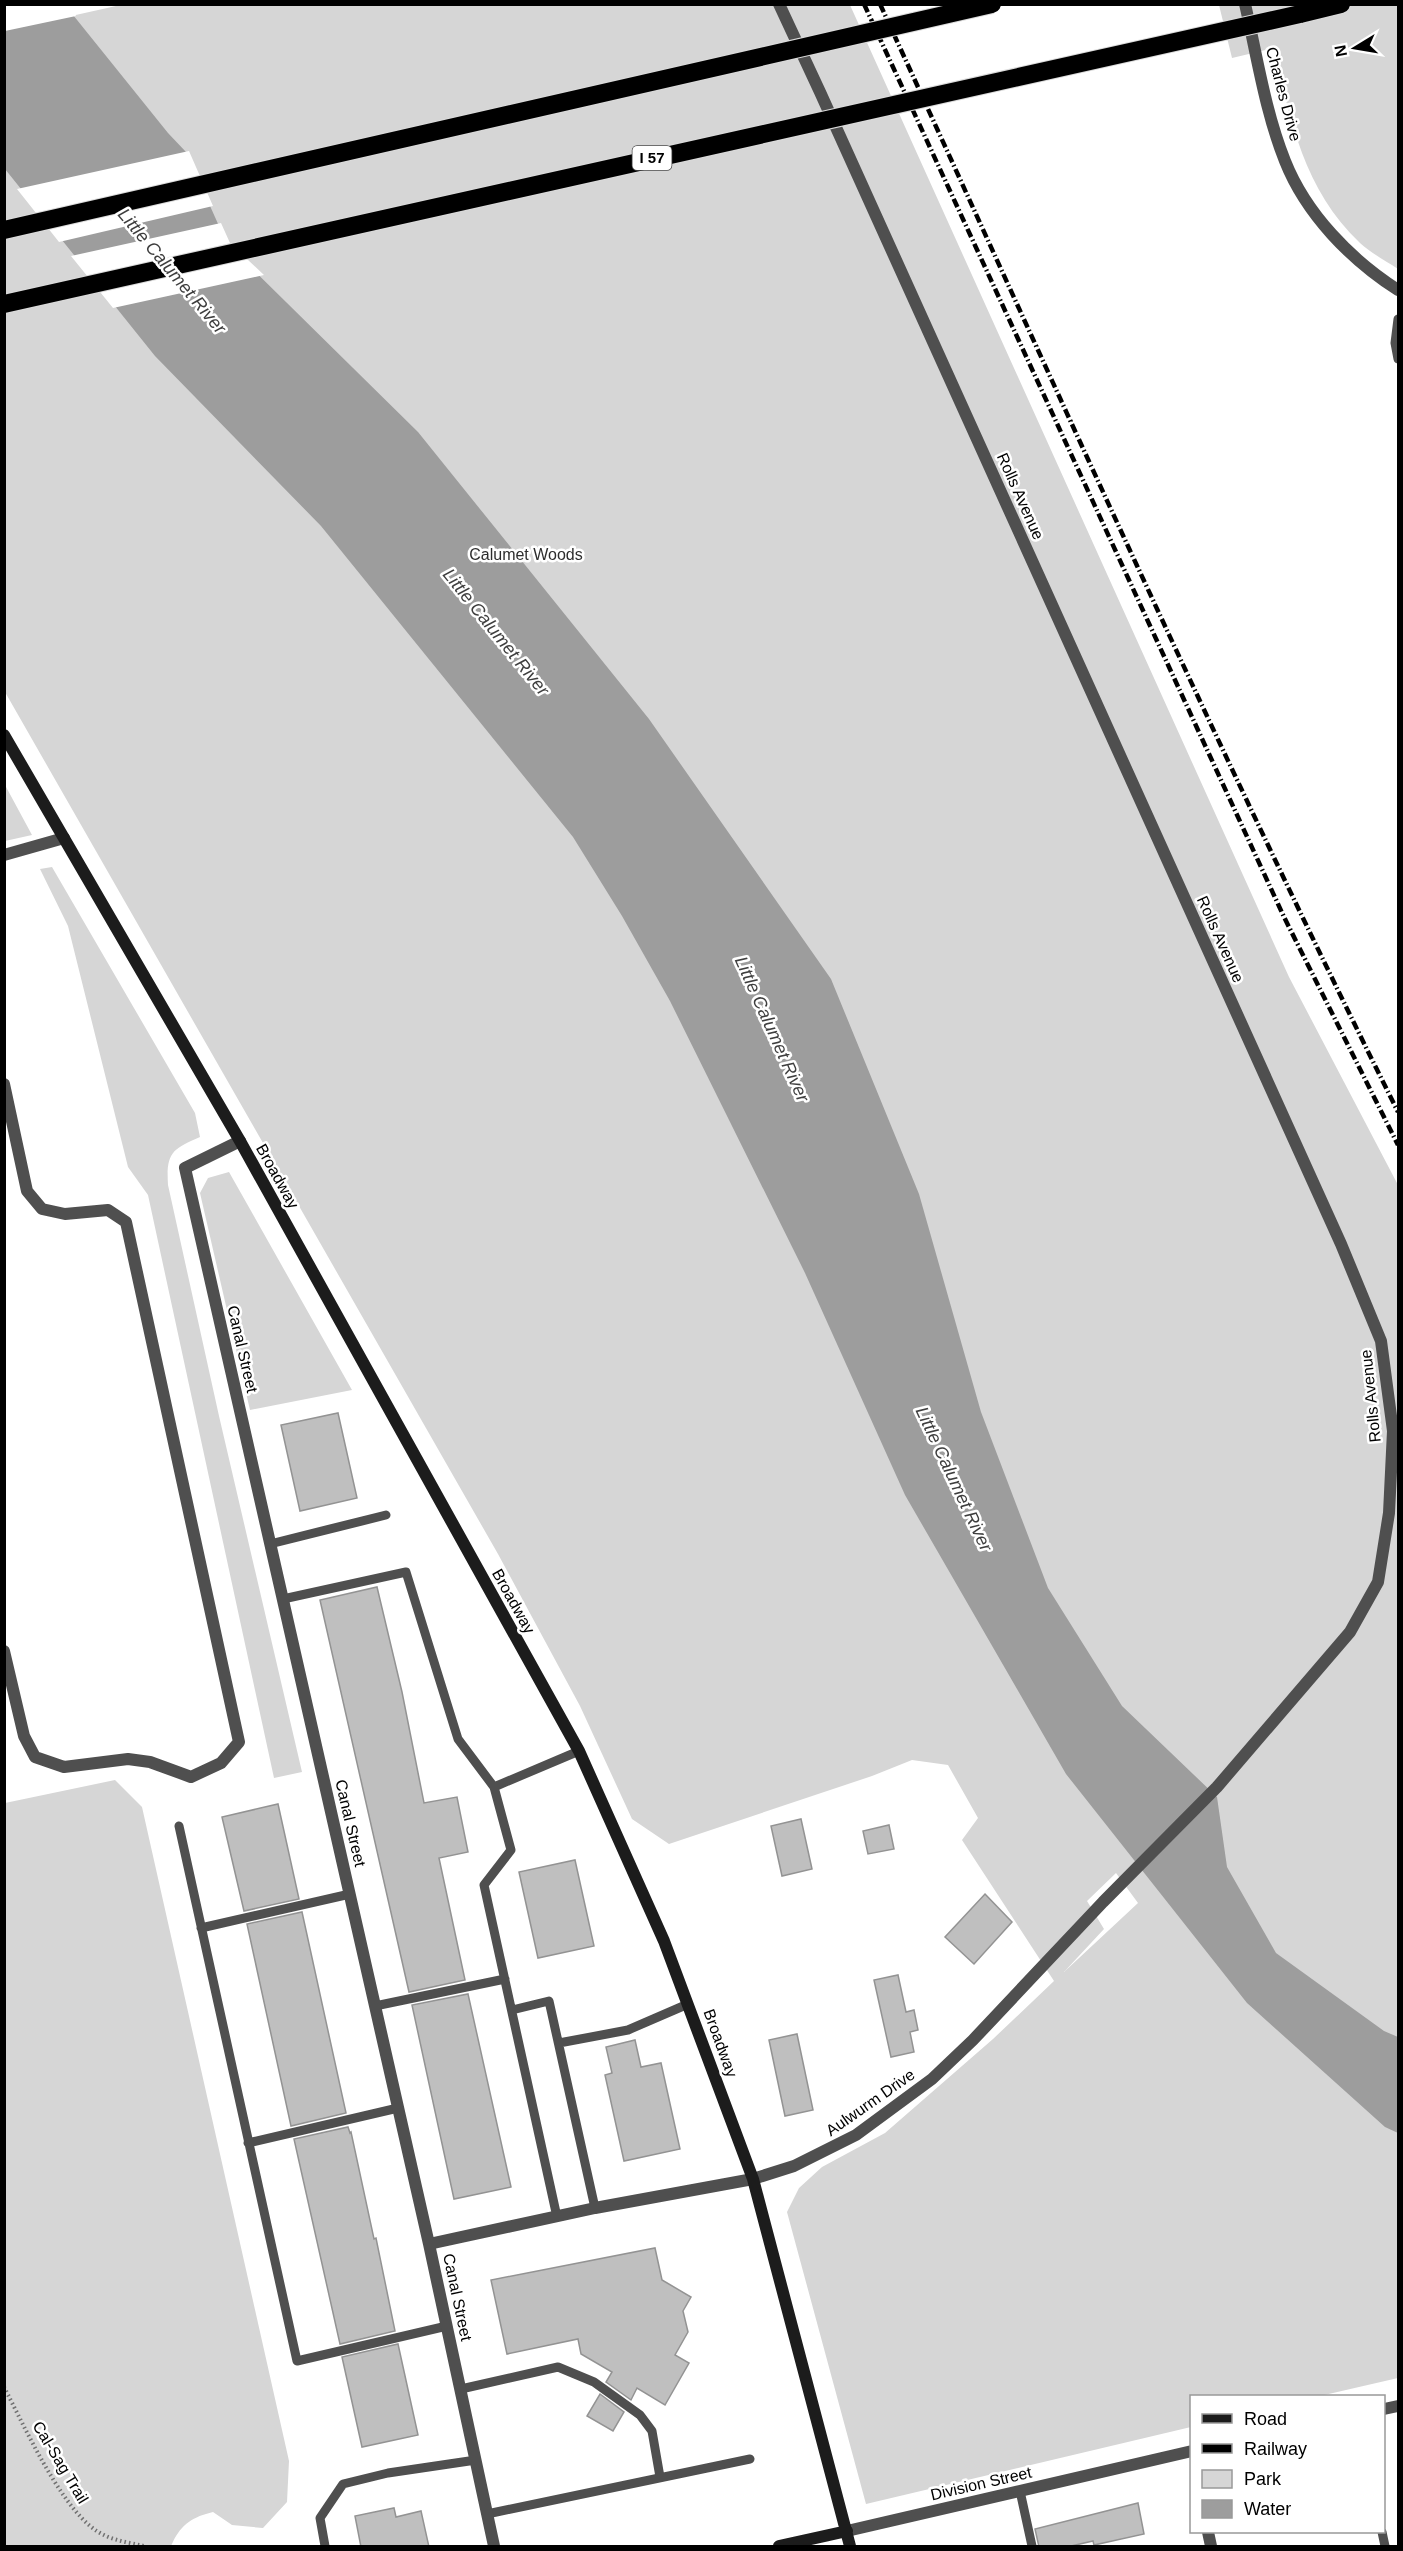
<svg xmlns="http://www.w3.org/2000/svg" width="1403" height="2551" font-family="Arial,sans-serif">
	<rect width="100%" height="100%" fill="#fff"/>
	<path fill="#d6d6d6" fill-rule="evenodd" d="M125 4 850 5 1289 977 1398 1185V2378L1320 2396H1192L1191 2427 866 2504 787 2212 799 2188 822 2167 885 2133 993 2039 1054 1981 962 1840 978 1818 948 1765 912 1760 872 1776 669 1844 632 1819 580 1706 498 1554 5 692 4 31ZM1116 1873 1138 1903 1064 1972 1104 1929 1087 1901Z
		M1219 5H1398V269C1386 261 1371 253 1360 243 1304 190 1290 120 1274 48L1232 58Z
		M4 785H5L32 835 5 841Z
		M52 867 195 1113 200 1137C172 1149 166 1153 168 1185L219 1416 302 1772 274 1778 148 1195 128 1167 68 926 40 869Z
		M229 1172 352 1390 250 1410 200 1193 208 1178Z
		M115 1780 142 1807 289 2461 287 2502 263 2528 232 2525 213 2512C192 2517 180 2525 171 2546H5V1803Z"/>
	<path fill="#9d9d9d" d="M4 5H65L168 133 186 152 227 244 418 432 649 719 831 979 919 1194 981 1412 1048 1588 1122 1706 1217 1797 1227 1867 1276 1953 1384 2031 1398 2037V2133L1385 2127 1247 2003 1066 1774 905 1495 805 1273 670 1001 622 916 573 837 321 526 155 356 5 169Z"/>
	<path fill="#fff" d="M69 4 76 16 5 31V5Z
		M189 151 213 206 59 242 17 189Z
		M221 223 230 243 264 275 113 308 71 256Z"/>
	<path fill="#bfbfbf" stroke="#939393" stroke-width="1.5" d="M338 1413 357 1498 300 1511 281 1425Z
		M377 1587 402 1692 424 1803 457 1797 468 1852 439 1858 465 1980 409 1992 320 1600Z
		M278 1804 299 1899 244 1911 222 1817Z
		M801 1819 812 1869 782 1876 771 1826Z
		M889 1825 894 1849 868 1854 863 1831Z
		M575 1860 594 1946 538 1958 519 1872Z
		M985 1894 1012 1922 974 1964 945 1937Z
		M302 1912 346 2113 291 2126 247 1924Z
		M898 1975 906 2012 914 2010 918 2030 910 2032 914 2052 891 2057 874 1980Z
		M468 1994 511 2187 454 2199 412 2005Z
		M797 2034 813 2110 785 2116 769 2040Z
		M635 2040 641 2067 661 2063 680 2149 624 2161 605 2075 612 2073 606 2047Z
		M348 2127 350 2133 351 2132 374 2239 376 2238 395 2331 340 2344 294 2139Z
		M655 2248 662 2280 691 2297 683 2311 688 2332 675 2355 689 2363 665 2405 637 2388 631 2400 606 2382 612 2372 581 2354 578 2339 507 2354 491 2280Z
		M398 2344 418 2435 362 2447 342 2357Z
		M600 2394 624 2412 613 2431 587 2416Z
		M1138 2503 1144 2534 1094 2545 1093 2541 1067 2547H1039L1035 2529Z
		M394 2508 396 2517 421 2511 429 2547H361L355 2516Z"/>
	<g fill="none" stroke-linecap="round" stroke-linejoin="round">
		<defs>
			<path id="highway" d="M1300 14 1341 4"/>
		</defs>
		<use href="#highway" stroke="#dbdbdb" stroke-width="20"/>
		<path stroke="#717171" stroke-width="4" stroke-dasharray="1.5 3" stroke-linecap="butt" d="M4 2387C24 2425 65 2518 104 2535 116 2541 131 2543 144 2546"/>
		<path stroke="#4f4f4f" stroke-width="9" d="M1398 319 1395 343 1398 359
			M270 1544 386 1515
			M283 1599 406 1572 458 1739 494 1787
			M179 1826 297 2361 447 2326
			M201 1928 350 1894
			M375 2006 505 1979
			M512 2010 549 2001 595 2208
			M559 2043 628 2030 688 2004
			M248 2143 398 2108
			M557 2217 484 1885 511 1850 494 1787 579 1751
			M461 2389 558 2367 594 2382 640 2415 652 2431 660 2477
			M1020 2491 1032 2546
			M487 2514 750 2459
			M1382 2532 1385 2546
			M325 2546 320 2518 343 2484 388 2473 476 2460"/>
		<path stroke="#4f4f4f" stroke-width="12" d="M1245 4C1257 56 1265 111 1285 161 1306 214 1351 260 1398 290
			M4 855 64 838
			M4 1084 27 1191 42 1209 65 1214 108 1210 126 1222 239 1742 221 1763 191 1777 150 1762 128 1759 64 1767 35 1757 24 1736 4 1651
			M240 1141 185 1168 429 2244 494 2546
			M429 2244 595 2208 753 2179 794 2166 856 2135 932 2079 973 2040 1103 1902 1217 1787 1350 1632 1378 1582 1389 1513 1393 1431 1381 1341 1341 1244 820 92 779 4
			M1384 2409 1398 2406
			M847 2531 1192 2451
			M1208 2532 1211 2546"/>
		<path stroke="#1c1c1c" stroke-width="12" d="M4 735 240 1141 579 1751 664 1941 753 2179 850 2546
			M779 2546 847 2531"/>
		<use href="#highway" stroke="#000" stroke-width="18"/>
		<path stroke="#000" stroke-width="4.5" stroke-dasharray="9 3 1.5 3" stroke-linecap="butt" d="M864 4 1284 917 1398 1145
			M880 4C1050 375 1216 747 1398 1112"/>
		<defs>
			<path id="highway-bridge" d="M4 230 992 4
				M4 304 1300 14"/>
		</defs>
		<use href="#highway-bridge" stroke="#dbdbdb" stroke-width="20" stroke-linecap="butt"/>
		<use href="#highway-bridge" stroke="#000" stroke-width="18"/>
	</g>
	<g text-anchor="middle" stroke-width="5" stroke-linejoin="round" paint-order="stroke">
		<rect fill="#fff" stroke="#4c4c4c" stroke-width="1.5" x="632.5" y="146" width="39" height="24" rx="4.5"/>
		<g font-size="15" font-weight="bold" fill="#000">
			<text x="652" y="163">I 57</text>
		</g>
		<g font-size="16" fill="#000" stroke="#fff">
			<text transform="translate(1284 94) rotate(75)" y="6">Charles Drive</text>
			<text transform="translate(1021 496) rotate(66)" y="6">Rolls Avenue</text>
			<text transform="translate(1221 939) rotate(66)" y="6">Rolls Avenue</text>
			<text transform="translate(278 1176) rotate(61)" y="6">Broadway</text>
			<text transform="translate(243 1349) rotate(77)" y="6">Canal Street</text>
			<text transform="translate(1370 1396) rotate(-96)" y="6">Rolls Avenue</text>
			<text transform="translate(514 1601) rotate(61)" y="6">Broadway</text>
			<text transform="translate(351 1823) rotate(77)" y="6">Canal Street</text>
			<text transform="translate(721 2043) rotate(70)" y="6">Broadway</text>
			<text transform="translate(870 2102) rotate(-35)" y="6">Aulwurm Drive</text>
			<text transform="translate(458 2297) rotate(78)" y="6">Canal Street</text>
			<text transform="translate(61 2462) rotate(59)" y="6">Cal-Sag Trail</text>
			<text transform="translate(981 2483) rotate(-13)" y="6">Division Street</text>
		</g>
		<g font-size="16" fill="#2d2d2d" stroke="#fff">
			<text x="526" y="560">Calumet Woods</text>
		</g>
		<g font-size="18" font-style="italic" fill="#3e3e3e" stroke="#fff">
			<text transform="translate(172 271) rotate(50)" y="6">Little Calumet River</text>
			<text transform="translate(496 632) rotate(51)" y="6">Little Calumet River</text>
			<text transform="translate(772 1029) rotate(66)" y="6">Little Calumet River</text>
			<text transform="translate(954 1479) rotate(65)" y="6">Little Calumet River</text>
		</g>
	</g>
	<rect width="1403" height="2551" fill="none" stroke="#000000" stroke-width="12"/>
	<rect x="1190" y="2395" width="195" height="138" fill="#ffffff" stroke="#999999" stroke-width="1.5"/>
	<rect x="1202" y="2414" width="30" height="9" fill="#1c1c1c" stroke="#999999" stroke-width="1.5"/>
	<text x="1244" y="2425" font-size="18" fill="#000000">Road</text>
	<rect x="1202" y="2444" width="30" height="9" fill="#000000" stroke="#999999" stroke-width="1.5"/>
	<text x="1244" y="2455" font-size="18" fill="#000000">Railway</text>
	<rect x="1202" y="2470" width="30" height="18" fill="#d6d6d6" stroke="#999999" stroke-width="1.5"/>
	<text x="1244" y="2485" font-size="18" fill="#000000">Park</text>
	<rect x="1202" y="2500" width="30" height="18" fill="#9d9d9d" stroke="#999999" stroke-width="1.5"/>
	<text x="1244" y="2515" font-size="18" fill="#000000">Water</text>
	<g transform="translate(1355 48) rotate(259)" stroke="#ffffff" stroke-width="4.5" paint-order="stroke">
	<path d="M0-4.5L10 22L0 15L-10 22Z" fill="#000000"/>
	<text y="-9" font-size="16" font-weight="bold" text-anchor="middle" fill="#000000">N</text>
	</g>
</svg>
